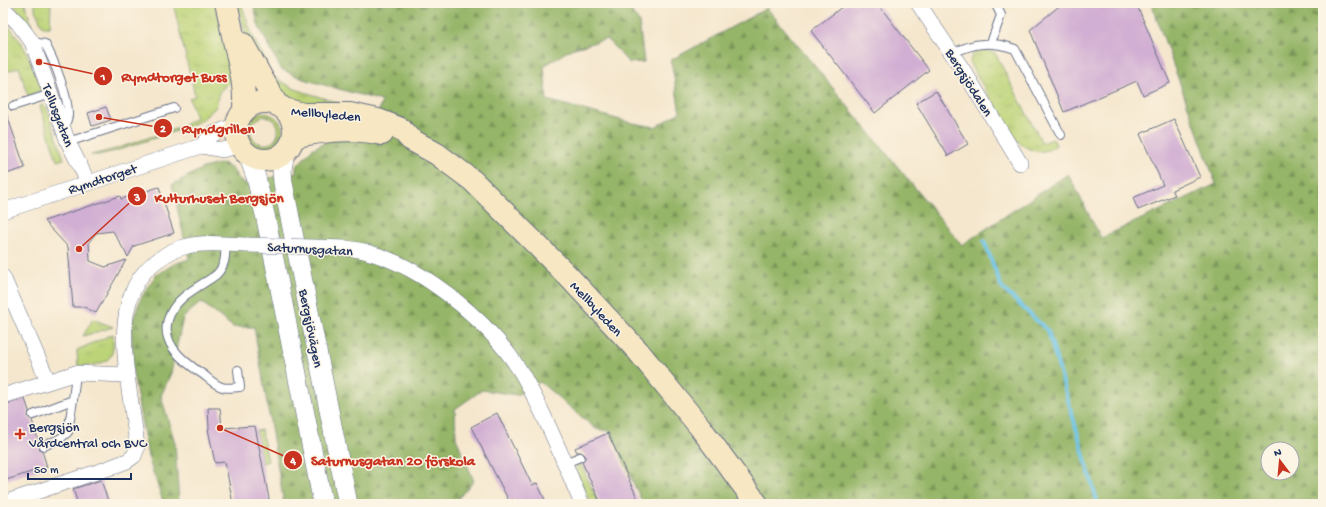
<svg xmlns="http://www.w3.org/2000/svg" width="1326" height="507" font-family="'Gochi Hand',sans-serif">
	<defs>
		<pattern id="grass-tufts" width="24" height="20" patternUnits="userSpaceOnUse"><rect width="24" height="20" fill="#bcd377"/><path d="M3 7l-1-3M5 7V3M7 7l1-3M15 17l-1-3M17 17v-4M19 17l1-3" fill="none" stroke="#a1b569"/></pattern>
		<pattern id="forest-firs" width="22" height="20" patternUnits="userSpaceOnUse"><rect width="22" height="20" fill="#95b568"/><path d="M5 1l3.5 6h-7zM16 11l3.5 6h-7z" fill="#799459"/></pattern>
	</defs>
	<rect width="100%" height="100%" fill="#fcf5e5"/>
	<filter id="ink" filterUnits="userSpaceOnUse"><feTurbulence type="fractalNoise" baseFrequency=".025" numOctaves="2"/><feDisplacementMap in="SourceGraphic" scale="8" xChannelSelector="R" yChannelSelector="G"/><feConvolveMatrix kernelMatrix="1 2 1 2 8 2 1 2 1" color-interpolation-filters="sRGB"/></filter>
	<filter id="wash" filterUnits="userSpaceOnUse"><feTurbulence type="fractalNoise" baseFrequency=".012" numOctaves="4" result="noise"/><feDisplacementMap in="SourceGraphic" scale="16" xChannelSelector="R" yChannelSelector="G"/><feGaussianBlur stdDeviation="0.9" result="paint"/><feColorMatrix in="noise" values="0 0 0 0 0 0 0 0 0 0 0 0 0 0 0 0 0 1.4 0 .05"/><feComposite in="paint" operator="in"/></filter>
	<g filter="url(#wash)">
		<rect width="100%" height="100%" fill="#f5e7ce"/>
		<path fill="url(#grass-tufts)" stroke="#6c816a" fill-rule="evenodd" d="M12 3H25L32 27Z
			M35 3H51L50 27H43L35 10Z
			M173 3H215L236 77 219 92 216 107 204 118 191 126 116 151 98 155H91L112 150 181 127 196 118 189 98 195 96Z
			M237 3H241L252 35 266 62V67L251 47 245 33Z
			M3 19C9 26 15 33 20 41 30 56 36 73 41 90L28 96 19 67 3 73Z
			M985 50 995 53 1042 143 1053 139 1056 145C1042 158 1023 149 1013 136L971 66C968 55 975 51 985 50Z
			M272 76 295 89 363 111 310 110 283 97Z
			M43 105 47 108 64 159 57 161 40 106Z
			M260 113C274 112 288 124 280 139 266 168 225 127 260 113ZM263 116C286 117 281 148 262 144 257 143 254 141 252 137 249 131 251 126 254 121Z
			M93 319 113 327 83 336Z
			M113 334C113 339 114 347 112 353 108 366 89 365 78 367L77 350Z
			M261 430 268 461 262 463 256 431Z
			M579 460 599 504H591L577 474 576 468Z"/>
		<path fill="url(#forest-firs)" stroke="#587263" fill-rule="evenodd" d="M253 3H626L639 22 644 62 629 63 607 39 571 49 544 66 547 100 628 122 655 127 680 112 671 60 767 8 962 245 1068 174 1101 238 1216 184 1151 3H1323V504H643L610 431 596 429 540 382 517 395 482 390 455 409 456 438 474 481 453 504H284L254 327H233L201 302 183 318 171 373 161 396 175 443 179 504H164L148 457 132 368V322L141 298 155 276 174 264 189 259 172 185 203 168 223 163 232 169 242 183 296 173V167L312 149 333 138 371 135 382 101 303 79 281 69 259 27ZM1268 449H1292V473H1268Z"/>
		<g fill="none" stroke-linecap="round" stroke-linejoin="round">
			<path stroke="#68c2e6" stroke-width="4" d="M984 241 1002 288 1048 331 1098 504"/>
		</g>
		<g id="blocks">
			<path fill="#d1aed3" d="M847 3H877L929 70 875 113 811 31Z
				M1063 3H1136L1170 83 1143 95 1137 81 1064 112 1030 30Z
				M936 91 968 144 948 156 916 103Z
				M106 107 111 120 92 126 88 113Z
				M3 109H5L25 168 3 175Z
				M1174 119 1200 177 1172 190 1175 195 1138 210 1133 198 1163 185 1140 134Z
				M159 187 174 233 134 246 128 257 113 231 96 233 89 242 90 261 105 267 126 260 96 313 84 307H73L68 247 44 221 120 196 121 199Z
				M25 399 29 411 28 417 32 420 39 443V448L42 451 47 467 3 481V405Z
				M208 408H220L222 428 255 426 270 504H233L225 462 215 463 208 429H209Z
				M497 413 532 485 537 483 547 504H515L513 499 509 501 471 427Z
				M608 433 640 504H601L582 462 585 458V455L581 452H577L575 448Z
				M101 480 109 504H78L73 489Z"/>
		</g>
	</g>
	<g filter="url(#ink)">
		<use href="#blocks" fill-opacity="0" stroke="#676f85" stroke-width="1"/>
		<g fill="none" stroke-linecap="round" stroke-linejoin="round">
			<defs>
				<path id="service" d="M32 42 45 44C54 60 69 98 68 115 68 119 65 124 64 127
					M991 43 1001 15 995 3
					M952 54C973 42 992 41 1015 49L1061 135
					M13 106 51 94
					M68 142 174 108
					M225 245C226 257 225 266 216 275 202 285 182 294 173 309 154 339 181 360 204 375 209 379 215 385 222 387 226 389 235 387 240 387L238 370
					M33 415 73 400 76 373
					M44 446 61 438 68 432 73 400
					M565 463 580 457"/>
				<path id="minor" d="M918 3 967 76 1020 163
					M3 8 18 23 32 42 68 142 88 182
					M201 146 222 150 239 146
					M3 211 201 146 213 134 236 125
					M346 248C353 249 361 250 367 252 424 267 488 321 519 369 525 378 530 389 535 398 553 433 567 469 582 504
					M3 277 48 381
					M3 396 76 373 126 375
					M3 503 106 469 127 461 134 456 137 448C133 391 101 299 158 260 167 253 177 248 188 246 207 241 229 245 248 245"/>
				<path id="tertiary" d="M285 152 282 169 283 183 348 504
					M248 155 256 177 266 219 323 504"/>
				<path id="secondary" d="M226 3C230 18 232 34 236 49 241 71 245 87 244 110
					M243 44 277 105
					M236 131a29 29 0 1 1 58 0a29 29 0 1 1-58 0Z
					M284 109 303 114H350L378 120 401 129 410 139 437 154 473 181 568 276 638 351 700 427 757 504
					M293 137C323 130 352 127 382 134"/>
			</defs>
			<use href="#service" stroke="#676f85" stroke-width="10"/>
			<use href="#minor" stroke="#676f85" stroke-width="16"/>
			<use href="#tertiary" stroke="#676f85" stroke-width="20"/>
			<use href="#secondary" stroke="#676f85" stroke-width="24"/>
			<use href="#service" stroke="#fff" stroke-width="8"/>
			<use href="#minor" stroke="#fff" stroke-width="15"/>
			<use href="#tertiary" stroke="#fff" stroke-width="19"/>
			<use href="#secondary" stroke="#f7e8c3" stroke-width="22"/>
			<defs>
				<path id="minor-bridge" d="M248 245 346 248"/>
			</defs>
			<use href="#minor-bridge" stroke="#676f85" stroke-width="16" stroke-linecap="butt"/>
			<use href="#minor-bridge" stroke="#fff" stroke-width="15"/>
		</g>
	</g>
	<path fill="#c8321e" stroke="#fcf5e5" stroke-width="1.5" d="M18 428h4v4h4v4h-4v4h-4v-4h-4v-4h4z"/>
	<g text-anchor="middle" stroke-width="3" stroke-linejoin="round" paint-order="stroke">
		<g font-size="14" fill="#1b2f5e" stroke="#fcf5e5">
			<text transform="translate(970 82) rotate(58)" y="5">Bergsjödalen</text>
			<text transform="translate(326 113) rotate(5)" y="5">Mellbyleden</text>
			<text transform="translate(59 115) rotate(69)" y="5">Tellusgatan</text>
			<text transform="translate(102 178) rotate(-18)" y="5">Rymdtorget</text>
			<text transform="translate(310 248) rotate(3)" y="5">Saturnusgatan</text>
			<text transform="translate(597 308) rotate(47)" y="5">Mellbyleden</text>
			<text transform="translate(312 328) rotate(79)" y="5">Bergsjövägen</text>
		</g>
		<g font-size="14" fill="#1b2f5e" stroke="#fcf5e5" text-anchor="start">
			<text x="29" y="431">Bergsjön<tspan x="29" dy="16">Vårdcentral och BVC</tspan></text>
		</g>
	</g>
	<path fill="none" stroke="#c8321e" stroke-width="1.5" d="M39 62L103 76M99 117L163 128M79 249L137 196M220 428L293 460"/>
	<g fill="#c8321e" stroke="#fcf5e5" stroke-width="1.5">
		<circle cx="39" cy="62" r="4"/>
		<circle cx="99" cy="117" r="4"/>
		<circle cx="79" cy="249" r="4"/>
		<circle cx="220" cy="428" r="4"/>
		<circle cx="103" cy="76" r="10"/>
		<circle cx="163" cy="128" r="10"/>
		<circle cx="137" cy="196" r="10"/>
		<circle cx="293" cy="460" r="10"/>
	</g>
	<g font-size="12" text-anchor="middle" font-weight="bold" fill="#fff">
		<text x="103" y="80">1</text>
		<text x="163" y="132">2</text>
		<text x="137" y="201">3</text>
		<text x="293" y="464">4</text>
	</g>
	<g font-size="15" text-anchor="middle" font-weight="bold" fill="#c8321e" stroke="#fcf5e5" stroke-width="3" stroke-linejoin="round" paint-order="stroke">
		<text x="174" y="81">Rymdtorget Buss</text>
		<text x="218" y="133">Rymdgrillen</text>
		<text x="219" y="202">Kulturhuset Bergsjön</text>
		<text x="393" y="465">Saturnusgatan 20 förskola</text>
	</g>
	<rect width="1326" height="507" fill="none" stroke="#fcf5e5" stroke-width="16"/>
	<g transform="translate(1280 461) rotate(344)"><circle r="19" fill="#fcf5e5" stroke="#a2a6af"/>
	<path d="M0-3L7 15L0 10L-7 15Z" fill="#c8321e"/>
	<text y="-6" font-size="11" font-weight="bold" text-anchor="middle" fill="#1b2f5e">N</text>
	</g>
	<path d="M28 473v6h103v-6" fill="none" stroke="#1b2f5e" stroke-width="2"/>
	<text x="34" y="473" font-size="12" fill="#1b2f5e" stroke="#fcf5e5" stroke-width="3" paint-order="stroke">50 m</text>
</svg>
